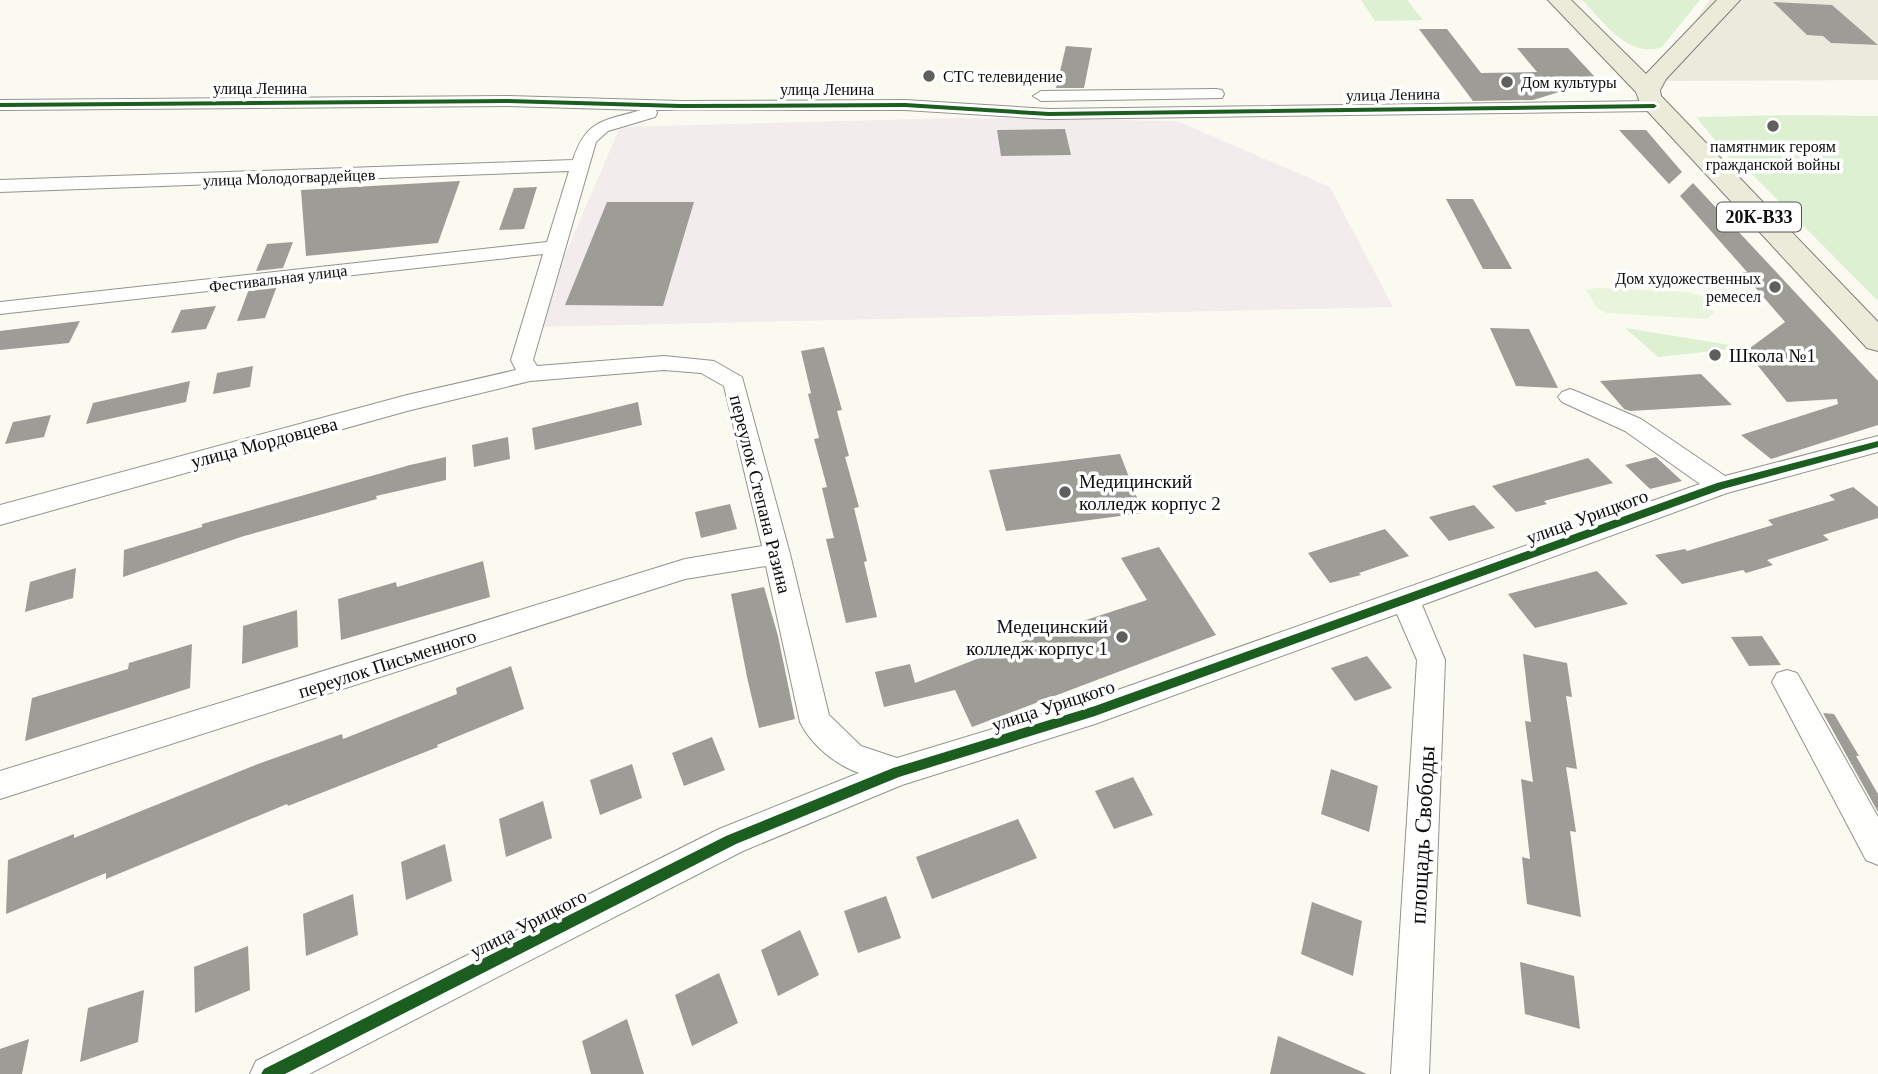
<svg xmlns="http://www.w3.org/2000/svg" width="1878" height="1074" font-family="'Times New Roman',serif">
	<rect width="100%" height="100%" fill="#fafaf1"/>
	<path fill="#f2eced" d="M956 118 1177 121 1330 187 1393 307 534 327 620 127Z"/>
	<path fill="#ddf0d2" d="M1361 0H1407L1423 20 1375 21Z
		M1582 0H1700L1662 47C1628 59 1603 21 1582 0Z
		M1789 115 1878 116V301L1750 172 1738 168 1696 117Z
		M1625 328 1730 345V349L1658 357Z"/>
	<path fill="#e8f4db" d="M1597 288 1689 292 1704 297 1714 313 1707 319 1607 313 1597 308 1586 290Z"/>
	<path fill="#eaeadd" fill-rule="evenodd" d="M1710 0H1878V44L1871 38 1824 37 1831 43 1878 45V80L1659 81 1656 76ZM1775 2 1811 4 1846 36Z"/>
	<path fill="#9d9c97" d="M1773 2 1832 5 1878 45 1831 43 1823 36 1807 35Z
		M1419 29H1447L1481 73 1537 72 1517 48H1568L1594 76 1585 84 1533 100 1473 101Z
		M1066 46 1092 48 1084 88H1056Z
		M1065 129 1071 155 1001 156 997 130Z
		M1619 130H1646L1682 172 1669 184Z
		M460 181 438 243 306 256 301 190Z
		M1693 183 1878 381V425L1771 459 1741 435 1838 404 1837 399 1787 402 1746 351 1785 322 1742 272H1747L1680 196Z
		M537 187 524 229 499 230 514 188Z
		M1446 199H1473L1512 269H1483Z
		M607 202H694L663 306 565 305Z
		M293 242 283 268 256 271 267 244Z
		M277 286 265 318 237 321 249 289Z
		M216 306 206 329 171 333 181 310Z
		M80 321 69 343 0 350V331Z
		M1490 328 1529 329 1558 388 1516 386Z
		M824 347 842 410 837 411 849 456 845 457 859 507 854 508 867 561 864 562 877 617 846 623 826 539 834 538 822 488 827 487 814 439 819 438 808 394 811 393 801 351Z
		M253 366 250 387 213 394 217 373Z
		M1701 374 1732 405 1630 411 1624 409 1600 381Z
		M190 381 186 402 86 424 93 403Z
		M638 402 642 425 535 450 532 428Z
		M51 415 44 437 5 444 13 422Z
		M508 437 510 459 474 467 472 445Z
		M1120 454 1143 513 1006 531 989 470Z
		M446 457V480L376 496 377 499 244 536 123 577 124 550 202 527V524L410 465Z
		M1656 457 1682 481 1650 489 1625 465Z
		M1588 458 1613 483 1544 501 1547 504 1516 512 1492 486Z
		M1853 487 1878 507V518L1823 535 1829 540 1767 560 1773 565 1746 573 1743 570 1682 584 1655 555 1685 549 1687 551 1773 525 1768 520 1835 500 1829 495Z
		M730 504 737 529 701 538 695 512Z
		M1474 505 1495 528 1449 541 1429 517Z
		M1385 529 1409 556 1359 573 1361 575 1330 583 1308 553Z
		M1159 547 1216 635 972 727 955 690 884 707 875 672 910 664 915 683 1028 639 1147 600 1121 558Z
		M483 561 490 597 341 640 338 599 396 582 397 587Z
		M76 568 73 598 25 612 30 582Z
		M1597 571 1628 604 1535 628 1508 594Z
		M764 587 778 636 795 719 759 728 747 677 731 594Z
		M297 610 298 647 242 664 243 626Z
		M1762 636 1781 665 1749 666 1731 637Z
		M192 644 190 688 25 741 32 698 128 669 129 663Z
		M1523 654 1567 663 1572 697 1566 696 1577 769 1566 767 1576 832 1570 831 1581 917 1527 904 1522 857 1530 859 1521 779 1533 782 1525 721 1531 722Z
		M1367 656 1392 688 1355 701 1331 668Z
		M511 666 524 709 437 745 438 747 288 806 287 804 106 879V873L6 914 8 860 74 834V838L258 764 342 734 343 739 457 694 456 688Z
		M1823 713 1834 714 1859 756H1856L1878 794V812Z
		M712 737 725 770 684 786 672 753Z
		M632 764 642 798 600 815 590 780Z
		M1331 769 1378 786 1369 832 1321 814Z
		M1133 777 1153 815 1114 829 1095 791Z
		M543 801 552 838 506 857 499 819Z
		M1018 819 1037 858 932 899 916 857Z
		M445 844 452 881 406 900 401 862Z
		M353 894 358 935 306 956 303 914Z
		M886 896 901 938 858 953 844 911Z
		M1312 902 1362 921 1353 976 1301 954Z
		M800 930 819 975 778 996 761 950Z
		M248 946 250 990 195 1013 194 967Z
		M1520 962 1574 976 1580 1029 1525 1014Z
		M719 973 738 1023 692 1046 675 995Z
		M144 990 138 1042 80 1062 88 1008Z
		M627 1019 644 1074H591L582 1041Z
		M1278 1036 1367 1074H1270Z
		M29 1039 22 1074H0V1049Z"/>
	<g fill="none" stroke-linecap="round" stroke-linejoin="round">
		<defs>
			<path id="street" d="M1216 89 1222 90 1224 94 1222 98 1041 101 1033 96 1041 91Z
				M508 96 680 101 905 100 1049 109 1654 101 1662 106 1654 111 1049 119 905 110H656L657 113 655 117 608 131 596 142 533 360 537 366 664 356 714 361 742 377 790 554 829 715 861 746 897 758 1095 698 1700 484 1625 431 1562 402 1558 397 1562 392 1570 389 1578 392 1641 419 1725 476 1878 436V452L1727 493 1422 605 1445 660 1429 1074H1391L1417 660 1397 614 1095 724 902 785 743 851 309 1074H250L256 1061 719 829 859 773C836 765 811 745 800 722L766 566 685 579 0 799V771L685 559 762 546 724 386 701 373 664 370 530 381 407 411 0 525V505L407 395 516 370 511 360 543 254 0 314V302L547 242 569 171 0 192V180L573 160C586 119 604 121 641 110L508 106 0 110V100Z
				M1787 670 1797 673 1878 817V865L1866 860 1772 682 1777 673Z"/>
			<path id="primary" d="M1548 0H1571L1646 74 1717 0H1740L1666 79 1660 90 1661 96 1878 322V351L1867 348 1640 103 1636 92Z"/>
		</defs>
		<use href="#street" stroke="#93938f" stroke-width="2"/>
		<use href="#primary" stroke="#80807c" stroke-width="2"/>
		<use href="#street" fill="#fefefd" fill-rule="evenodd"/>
		<use href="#primary" fill="#ebebd9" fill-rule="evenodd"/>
		<defs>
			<path id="cycleway" d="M508 99 680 104 905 103 1049 112 1654 104 1657 106 1654 108 1049 116 905 107 680 108 508 103 0 107V103Z
				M1878 441V447L1723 489 1095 716 899 777 736 844 285 1074H261L264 1069 726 836 893 768 1095 706 1717 483Z"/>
		</defs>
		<use href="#cycleway" stroke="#fff" stroke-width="5"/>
		<use href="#cycleway" fill="#1b5e20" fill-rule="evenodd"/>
	</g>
	<g fill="#5f5f5c" stroke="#fff" stroke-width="2.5">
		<circle cx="929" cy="76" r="7"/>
		<circle cx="1507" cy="82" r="7"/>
		<circle cx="1773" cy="126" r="7"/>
		<circle cx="1775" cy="287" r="7"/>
		<circle cx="1715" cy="355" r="7"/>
		<circle cx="1065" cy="492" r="7"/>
		<circle cx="1122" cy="637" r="7"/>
	</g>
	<g text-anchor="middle" stroke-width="7" stroke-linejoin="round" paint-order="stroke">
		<g font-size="16" fill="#0c0c0c" stroke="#fff" text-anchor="start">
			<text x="943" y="82">СТС телевидение</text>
			<text x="1521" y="88">Дом культуры</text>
			<text x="1773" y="152" text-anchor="middle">памятнмик героям<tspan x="1773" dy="18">гражданской войны</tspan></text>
			<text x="1761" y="284" text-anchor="end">Дом художественных<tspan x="1761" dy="18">ремесел</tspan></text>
		</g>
		<g font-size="16" fill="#0c0c0c" stroke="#fff">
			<text x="260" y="94">улица Ленина</text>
			<text x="827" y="95">улица Ленина</text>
			<text transform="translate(1393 94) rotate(-1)" y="6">улица Ленина</text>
			<text transform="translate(289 177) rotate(-2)" y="6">улица Молодогвардейцев</text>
			<text transform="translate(278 278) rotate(-7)" y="6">Фестивальная улица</text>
		</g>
		<rect fill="#fff" stroke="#555" stroke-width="2" x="1717" y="202.5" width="84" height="29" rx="5"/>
		<g font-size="18" font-weight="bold" fill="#0c0c0c">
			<text x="1759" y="223">20К-В33</text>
		</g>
		<g font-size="19" fill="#0c0c0c" stroke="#fff" text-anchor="start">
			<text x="1729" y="362">Школа №1</text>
			<text x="1079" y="488">Медицинский<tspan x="1079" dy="22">колледж корпус 2</tspan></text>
			<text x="1108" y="633" text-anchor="end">Медецинский<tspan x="1108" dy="22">колледж корпус 1</tspan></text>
		</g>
		<g font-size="19" fill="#0c0c0c" stroke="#fff">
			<text transform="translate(264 442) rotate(-15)" y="7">улица Мордовцева</text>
			<text transform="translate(761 494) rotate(76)" y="7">переулок Степана Разина</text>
			<text transform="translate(1587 516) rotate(-20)" y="7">улица Урицкого</text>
			<text transform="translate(387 663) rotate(-18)" y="7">переулок Письменного</text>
			<text transform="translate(1053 705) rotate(-18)" y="7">улица Урицкого</text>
			<text transform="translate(528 923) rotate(-27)" y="7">улица Урицкого</text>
		</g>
		<g font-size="23" fill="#0c0c0c" stroke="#fff">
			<text transform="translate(1422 835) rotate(-87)" y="8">площадь Свободы</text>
		</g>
	</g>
</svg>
